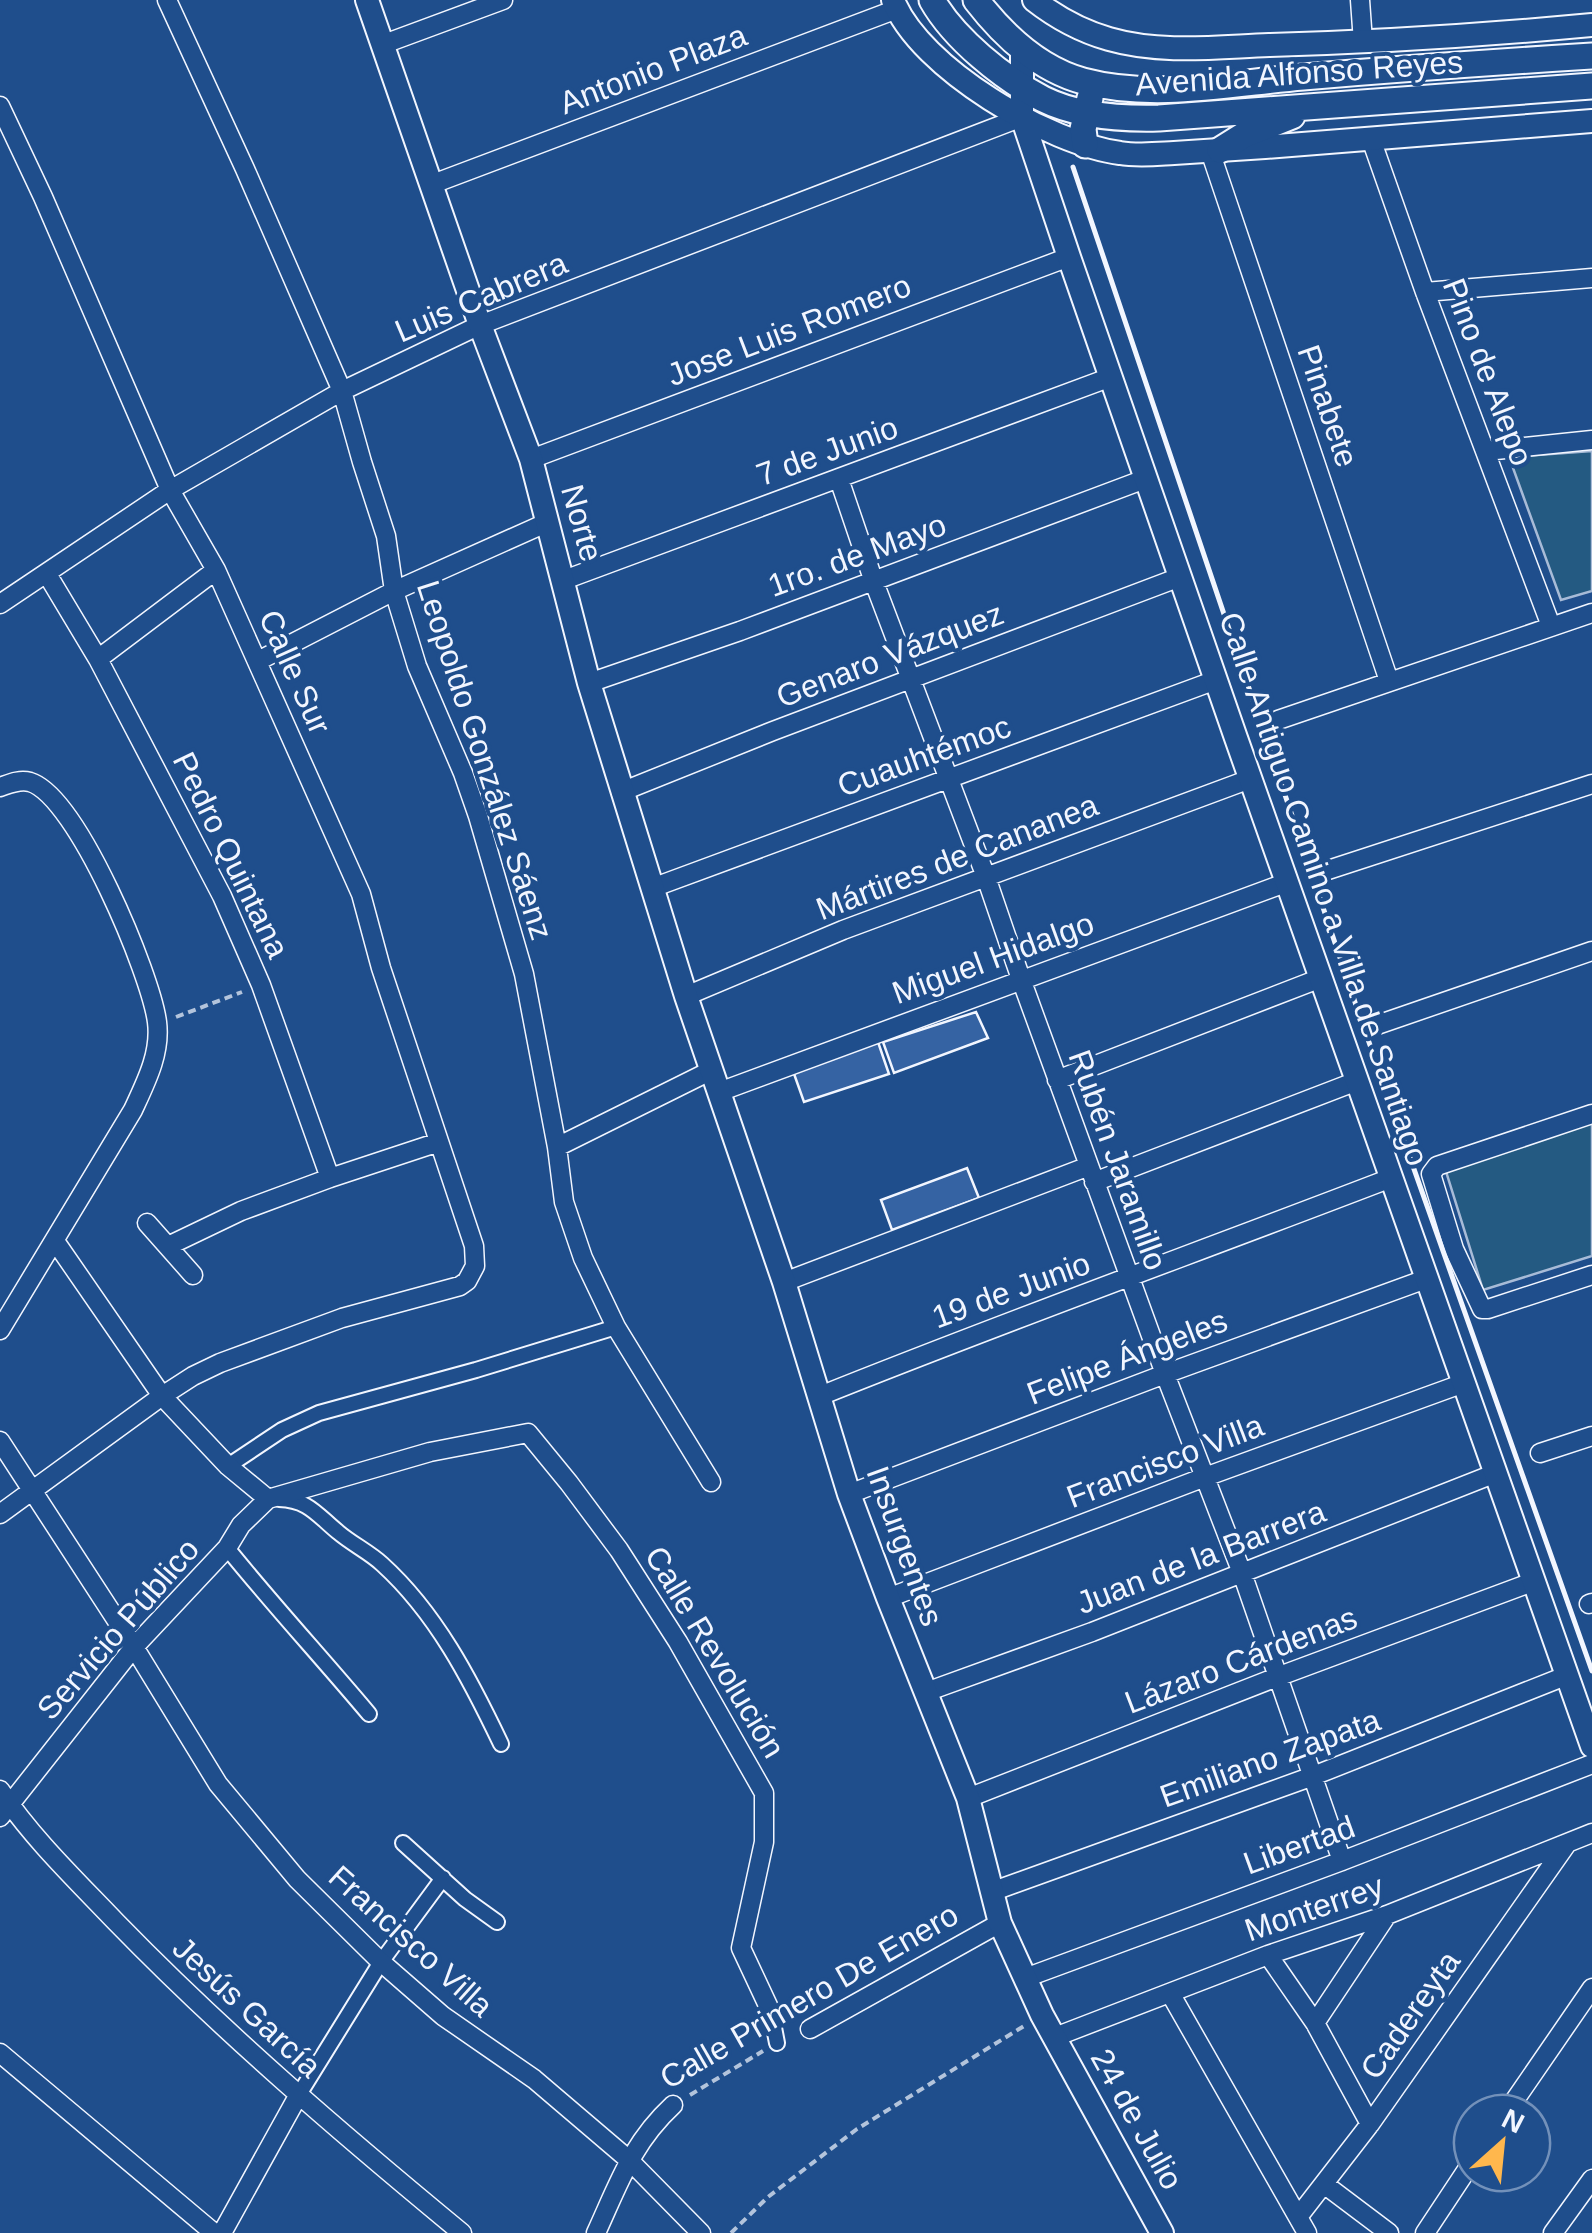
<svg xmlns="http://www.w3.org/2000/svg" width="1592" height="2233" font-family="Arial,sans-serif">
	<rect width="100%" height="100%" fill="#1f4e8c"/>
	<path fill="#245a82" stroke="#a8bbd7" stroke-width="2.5" d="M1592 451V591L1561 600 1509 457Z
		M1592 1120V1256L1483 1290 1444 1165Z"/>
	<path fill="#3563a3" stroke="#f2f6ff" stroke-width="2.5" d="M976 1012 988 1038 894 1073 883 1042Z
		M878 1042 889 1074 804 1102 793 1071Z
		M967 1168 979 1198 892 1230 881 1200Z"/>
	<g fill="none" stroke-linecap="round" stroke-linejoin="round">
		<defs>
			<path id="pedestrian" d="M228 1466 282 1430 319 1413 476 1370 616 1327
				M279 1499C309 1500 317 1515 338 1532 352 1544 369 1552 382 1564 436 1613 470 1679 501 1744
				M227 1548C273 1605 322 1658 369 1714
				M403 1843 465 1899 497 1922
				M771 2012 777 2043
				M298 2096 381 1962 443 1878"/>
			<path id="minor" d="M167 0 245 169 342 391 362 462 386 536 394 591 417 666 463 773 478 816 524 974 557 1147 564 1202 583 1258 616 1327 711 1482
				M1360 0 1363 42
				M384 44 503 0
				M0 106 43 197 170 490 216 570 361 894 381 968 474 1246 475 1266 467 1281 460 1286 342 1318 220 1363 193 1376 162 1396 0 1514
				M1371 139 1425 292 1551 626
				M1210 151 1389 681
				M430 185 897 9
				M1425 292 1592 278
				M1486 451 1592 440
				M531 459 1069 257
				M839 479 874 582 986 877 1021 979 1165 1374 1242 1573 1342 1861
				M47 574 98 659 222 896 261 985 330 1178
				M564 580 1111 377
				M0 604 170 490 342 391 480 325 1022 117
				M98 659 216 570
				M258 661 394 591 546 523
				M589 683 740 631 1145 479
				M1278 720 1592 613
				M0 787C9 784 19 779 30 782 77 796 151 975 157 1022 161 1053 146 1082 133 1110L0 1330
				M621 792 773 731 1180 577
				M1325 871 1592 784
				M652 888 1216 680
				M686 996 843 930 1250 779
				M1377 1025 1592 951
				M1057 1080 1321 978
				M719 1092 1288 882
				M1592 1114 1437 1166 1431 1174 1454 1249 1482 1309H1488L1592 1275
				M557 1147 712 1070
				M1094 1182 1357 1081
				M147 1223 193 1275
				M168 1246 241 1211 330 1178 439 1142
				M784 1282 1089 1166
				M820 1396C1009 1320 1201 1251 1391 1178
				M0 1441 134 1647 218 1784 297 1879 381 1962 443 2016 534 2079 629 2160 701 2233
				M1540 1453 1592 1436
				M849 1494 1165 1374 1426 1279
				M268 1499 430 1452 528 1433 569 1483 619 1550 678 1642 764 1793V1842L741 1948 771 2012
				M888 1598 1205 1477 1464 1383
				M1589 1604 1592 1603
				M926 1692 1092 1632 1496 1473
				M0 1790C32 1838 76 1880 116 1922 224 2033 342 2134 462 2233
				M968 1798 1277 1677 1535 1581
				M0 1817 134 1647 227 1548 241 1525 268 1499 228 1466 162 1396 55 1241
				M991 1892 1313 1776 1568 1675
				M1268 1955 1315 2023 1370 2124
				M1025 1978 1342 1861 1592 1764
				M1170 1993 1307 2233
				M1315 2023 1387 1915
				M810 2029 1000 1923
				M1055 2037 1268 1955 1387 1915 1592 1833
				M0 2053 214 2233
				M1506 2113 1592 1988
				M1324 2184 1389 2233
				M1298 2217 1370 2124 1566 1845
				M222 2233 298 2096
				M596 2233C619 2183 632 2143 673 2105
				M1425 2233 1472 2162
				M1553 2233 1592 2179"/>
			<path id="tertiary" d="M367 0 480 325 531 459 589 683 686 996 784 1282 849 1494 888 1598 968 1798 1000 1923 1042 2015 1162 2233
				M893 0C920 69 1050 144 1120 153 1138 156 1156 154 1174 153 1204 151 1235 149 1265 147 1374 139 1483 129 1592 121
				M1034 0C1057 18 1081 31 1109 39 1161 54 1216 47 1269 45 1377 42 1485 35 1592 25
				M1022 49V117L1069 257 1236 738 1592 1746"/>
			<path id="secondary" d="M932 0C954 39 1004 79 1043 99 1077 116 1122 119 1159 118L1592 86
				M976 0C1003 35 1039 69 1083 81 1154 100 1232 83 1303 77 1399 69 1496 62 1592 56
				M1085 145 1083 129 1090 98
				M1220 150 1244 135 1292 116"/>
		</defs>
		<use href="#pedestrian" stroke="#f2f6ff" stroke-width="18"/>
		<use href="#minor" stroke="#f2f6ff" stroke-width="21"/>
		<use href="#tertiary" stroke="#f2f6ff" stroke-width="26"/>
		<use href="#secondary" stroke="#f2f6ff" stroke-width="29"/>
		<path stroke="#b3c4dc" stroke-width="4" stroke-dasharray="8 5" stroke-linecap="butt" d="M176 1017 242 992
			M690 2095 763 2051
			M731 2233 768 2197 857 2129 1024 2026"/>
		<use href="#pedestrian" stroke="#1f4e8c" stroke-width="14"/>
		<use href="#minor" stroke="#1f4e8c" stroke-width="18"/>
		<use href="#tertiary" stroke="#1f4e8c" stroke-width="22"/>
		<use href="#secondary" stroke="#1f4e8c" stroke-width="25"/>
		<path stroke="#f2f6ff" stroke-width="5" d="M1073 167 1359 1014 1592 1671"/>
	</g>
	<g text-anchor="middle" stroke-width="8" stroke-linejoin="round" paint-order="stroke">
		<g font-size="32" fill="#f2f6ff" stroke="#1f4e8c">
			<text transform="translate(653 69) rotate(-21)" y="11">Antonio Plaza</text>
			<text transform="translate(1299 73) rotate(-4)" y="11">Avenida Alfonso Reyes</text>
			<text transform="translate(481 297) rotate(-23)" y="11">Luis Cabrera</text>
			<text transform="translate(789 330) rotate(-21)" y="11">Jose Luis Romero</text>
			<text transform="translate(1488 372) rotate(69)" y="11">Pino de Alepo</text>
			<text transform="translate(1328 406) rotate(71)" y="11">Pinabete</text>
			<text transform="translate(827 451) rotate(-20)" y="11">7 de Junio</text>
			<text transform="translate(582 523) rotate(74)" y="11">Norte</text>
			<text transform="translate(857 555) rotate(-20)" y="11">1ro. de Mayo</text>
			<text transform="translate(890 655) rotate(-21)" y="11">Genaro Vázquez</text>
			<text transform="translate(295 672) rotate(66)" y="11">Calle Sur</text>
			<text transform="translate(924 756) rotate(-20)" y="11">Cuauhtémoc</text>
			<text transform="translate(485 760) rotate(72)" y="11">Leopoldo González Sáenz</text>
			<text transform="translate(231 855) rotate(64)" y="11">Pedro Quintana</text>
			<text transform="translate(957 857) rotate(-21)" y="11">Mártires de Cananea</text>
			<text transform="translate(1324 889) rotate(71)" y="11">Calle Antiguo Camino a Villa de Santiago</text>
			<text transform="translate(993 958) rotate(-20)" y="11">Miguel Hidalgo</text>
			<text transform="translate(1118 1160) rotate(70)" y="11">Rubén Jaramillo</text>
			<text transform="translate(1011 1290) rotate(-20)" y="11">19 de Junio</text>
			<text transform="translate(1127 1357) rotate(-21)" y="11">Felipe Ángeles</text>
			<text transform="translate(1165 1461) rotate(-21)" y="11">Francisco Villa</text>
			<text transform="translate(905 1546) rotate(70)" y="11">Insurgentes</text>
			<text transform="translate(1201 1557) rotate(-21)" y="11">Juan de la Barrera</text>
			<text transform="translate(118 1629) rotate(-49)" y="11">Servicio Público</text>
			<text transform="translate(715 1652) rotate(59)" y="11">Calle Revolución</text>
			<text transform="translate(1241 1660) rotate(-21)" y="11">Lázaro Cárdenas</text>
			<text transform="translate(1270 1758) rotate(-20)" y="11">Emiliano Zapata</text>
			<text transform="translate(1299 1845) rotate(-20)" y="11">Libertad</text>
			<text transform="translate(1314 1908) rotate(-19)" y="11">Monterrey</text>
			<text transform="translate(411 1941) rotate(42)" y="11">Francisco Villa</text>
			<text transform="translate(809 1996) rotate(-30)" y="11">Calle Primero De Enero</text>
			<text transform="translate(247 2007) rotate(43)" y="11">Jesús García</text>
			<text transform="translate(1410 2015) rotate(-55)" y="11">Cadereyta</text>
			<text transform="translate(1137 2119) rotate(61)" y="11">24 de Julio</text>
		</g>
	</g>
	<g transform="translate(1502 2143) rotate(27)"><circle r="48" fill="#1f4e8c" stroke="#7391ba" stroke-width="2.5"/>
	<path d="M0-8L18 38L0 25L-18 38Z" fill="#ffb74d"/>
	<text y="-15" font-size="28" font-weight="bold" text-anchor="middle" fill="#f2f6ff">N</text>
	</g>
</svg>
